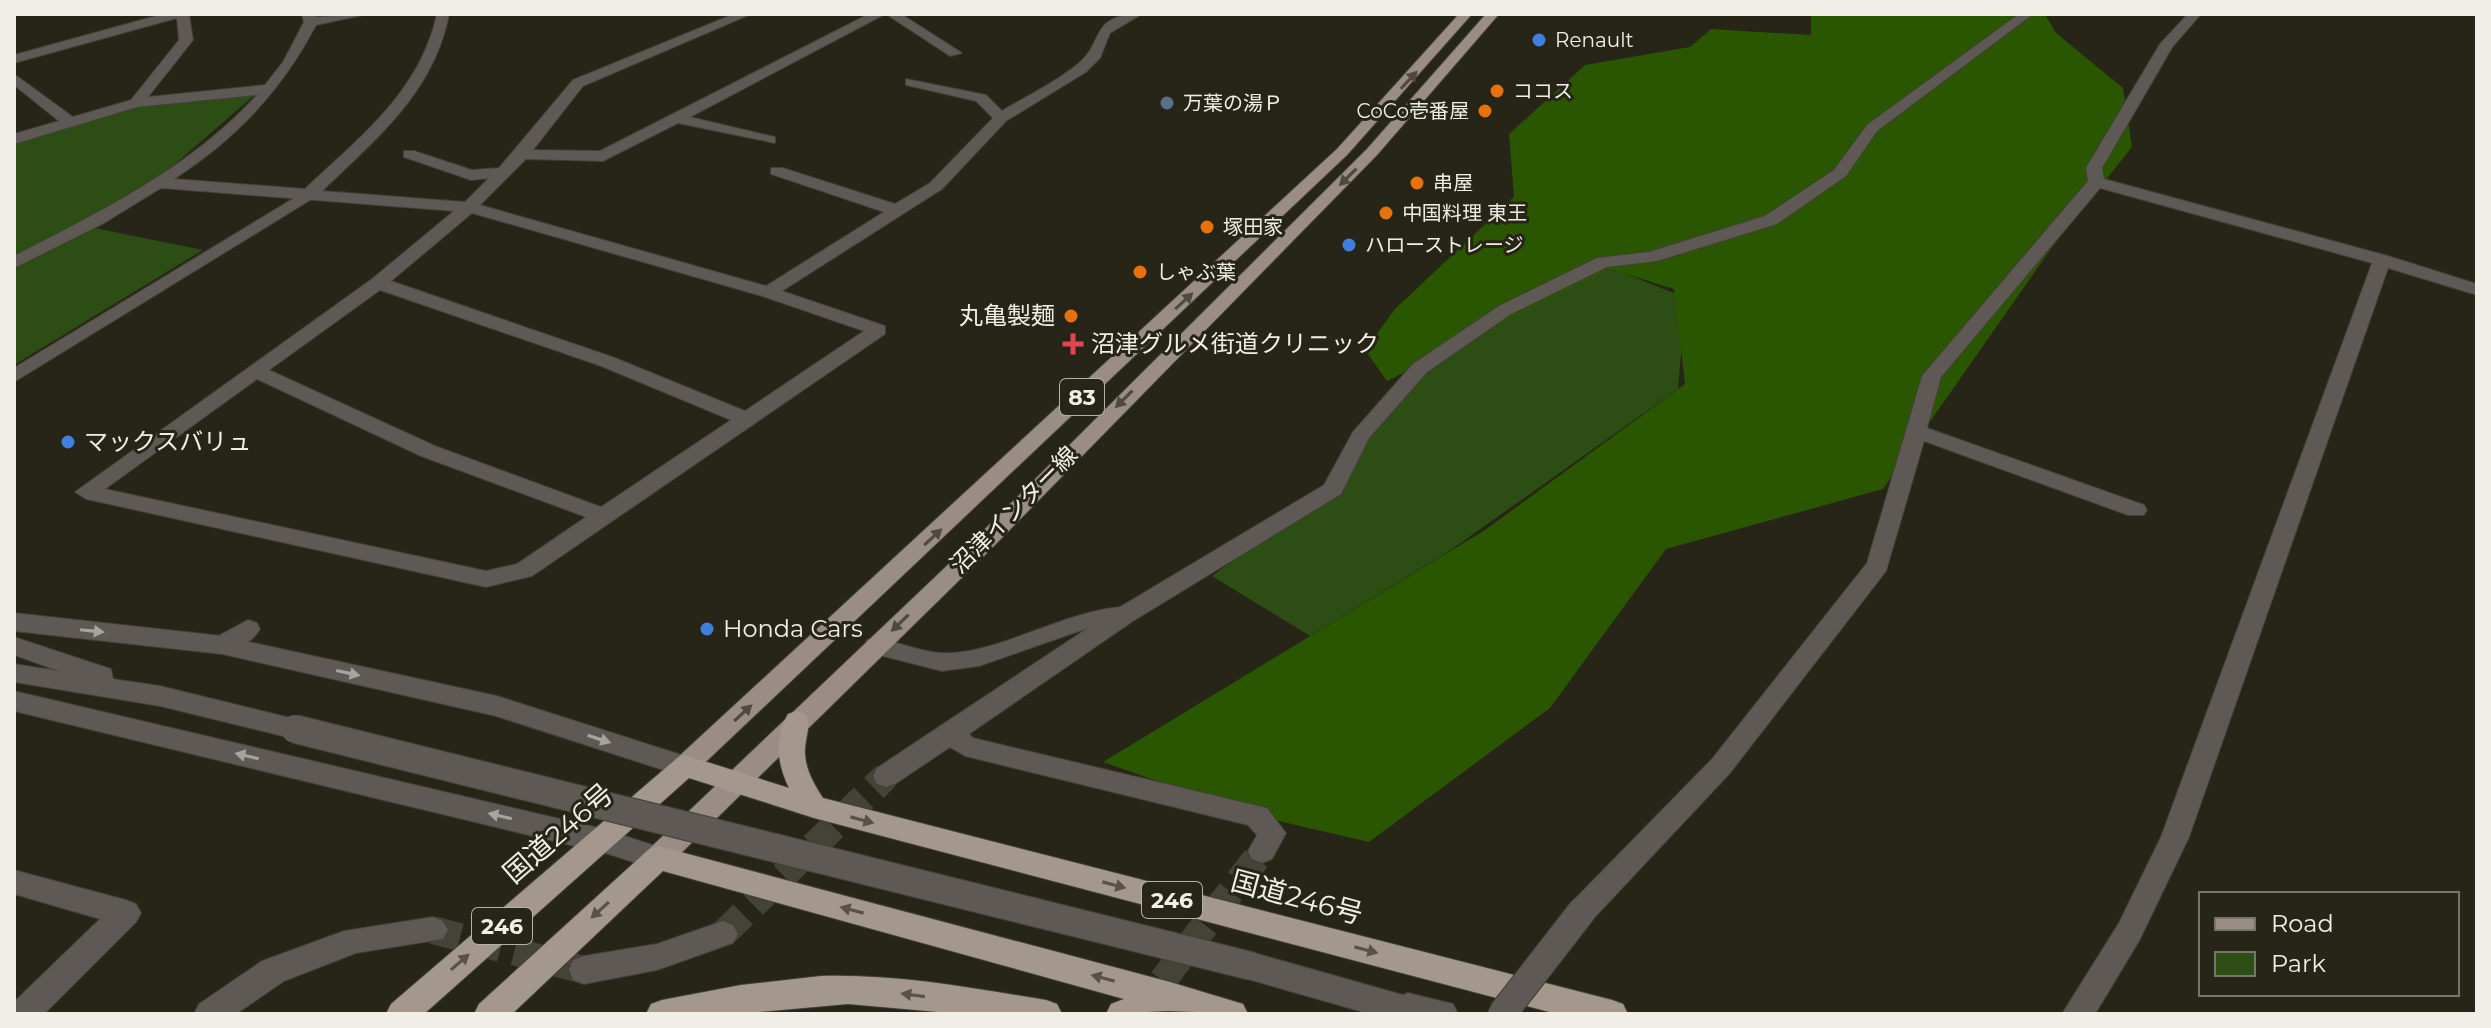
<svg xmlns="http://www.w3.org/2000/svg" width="2491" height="1028" font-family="Montserrat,'Noto Sans JP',sans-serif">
	<rect width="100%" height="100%" fill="#272418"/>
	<path fill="#2c4d13" d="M258 92 152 184 85 226 203 250 14 365V143L142 104Z
		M1604 265 1686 298 1678 389 1448 552 1310 636 1212 576 1324 494 1420 368Z"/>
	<path fill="#2b5601" d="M1811 14H2045L2056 33 2123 88 2132 147 2050 250 1883 489 1666 549 1550 708 1369 842 1257 816 1103 762 1485 530 1685 384 1674 289 1610 269 1387 381 1365 350 1395 309 1514 197 1509 134 1585 65 1690 47 1711 29 1811 35Z"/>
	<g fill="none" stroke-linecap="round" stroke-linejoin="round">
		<path stroke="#454237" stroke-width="28" stroke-dasharray="28 14" stroke-linecap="butt" d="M433 930 584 970
			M723 934 886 776
			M1137 1014 1262 851"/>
		<defs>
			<path id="minor" d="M163 14H189L193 40 148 97 265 85 283 62 304 22 302 14H314L316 17 368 14 316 25C282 90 236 139 174 179L305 189C360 137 420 92 437 14H449C434 92 377 138 322 191L465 202 489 178 471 180 404 157V151H414L472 170 499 168 573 80 734 14H751L583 86 533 150 600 151 869 14H885L690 117 775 137V143L678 123 603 161 526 159 480 205 766 286 884 212 771 174V168H783L895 204 930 183 993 118 976 101 906 85V79L986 95 1002 111C1027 96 1056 82 1078 64 1105 42 1089 14 1142 14L1110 33 1100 58 1086 72 1006 121 942 189 782 291 885 326V334L532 576 486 587 86 499 75 492 372 279 454 211 161 188 104 223 14 268V256C100 212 192 167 257 95L137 107 14 144V134L59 121 14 85V74L73 117 131 100 179 40 177 18 14 63V55ZM472 213 762 296 864 331 745 411 615 358 391 281ZM380 290 601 366 731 420 601 507 435 446 269 370ZM257 379 421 456 586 517 517 564 486 571 105 489Z
				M886 14H901L962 53 950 56Z
				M2019 14H2033L1877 131 1846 176 1777 224 1657 261 1607 267 1511 314 1427 372 1369 438 1341 494 1133 621 969 734 973 738 1267 808 1286 833 1272 859 1262 863 1252 859 1248 851 1257 835 1248 825 965 756 950 747 895 784 886 787 877 784 873 776 877 768 1088 628 979 666 942 671 867 652 864 646 867 640 876 637C897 642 921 652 942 653 993 656 1062 612 1120 607L1324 485 1353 432 1413 364 1499 306 1597 258 1649 252 1765 216 1834 170 1867 125Z
				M2188 14H2201L2173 46 2102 168 2104 179 2388 256 2477 284V295L2388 268 2189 837 2139 941 2095 1014H2062L2119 923 2161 837 2372 263 2100 188 1941 377 1927 428 2144 505 2147 510 2144 515H2128L1924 441 1886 571 1730 773 1592 920 1582 924 1572 920 1567 911 1572 902 1712 759 1867 563 1922 376 2088 181 2086 168 2160 44Z
				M248 620 257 623 260 629C252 643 229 656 213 651L210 645 213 639Z
				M603 829 668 850 672 858 668 866 658 870 593 849 589 841 593 833Z
				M14 870 126 900 136 904 141 913 136 922 44 1014H14V1002L100 919 14 894Z
				M433 917 443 921 448 930 443 939 356 953 284 981 236 1014H194L199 1004 262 961 344 931Z
				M723 921 733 925 738 934 733 943 657 970 584 984 573 980 569 970 573 960 584 956 657 944Z"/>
			<path id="tertiary" d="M309 189 315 191V197L14 382V368Z
				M14 613 222 636 497 696 694 759 698 766 694 773 685 777 496 716 222 654 14 631Z
				M14 637 111 669 113 679 160 686 295 719 304 722 308 729 304 736 295 739 160 706 14 682V664L59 671 14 655Z
				M14 691 603 829 613 833 617 841 613 849 603 853 14 711Z
				M1251 952 1403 995 1408 993 1453 1004 1458 1014H1370L1251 980 1240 976 1236 966 1240 956Z"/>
			<path id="primary" d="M1459 14H1472L1347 155 694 773 685 777 676 773 672 766 676 759 1337 149Z
				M1486 14H1499L1377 155 989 551 668 866 658 870 648 866 644 858 648 850 973 541 1367 149Z"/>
			<path id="trunk" d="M797 711 806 714C812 726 804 740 805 754 806 771 814 784 823 798L1612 1000 1623 1004 1628 1014H1557L814 818 689 778 424 1014H386L391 1004 676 759 685 755 789 788C777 763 774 739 788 714Z
				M658 846 1170 982 1243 1004 1248 1014 1168 1011 1106 1014 1111 1004 1124 999 663 871 512 1014H474L479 1004 648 850Z
				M821 976C898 974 971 988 1046 1000L1057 1004 1062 1014H961L848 1004 737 1014H646L651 1004 662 1000 741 985Z"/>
		</defs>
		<use href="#minor" stroke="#434035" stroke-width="2"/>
		<use href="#tertiary" stroke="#434035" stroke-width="2"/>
		<use href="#primary" stroke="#434035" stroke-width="2"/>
		<use href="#trunk" stroke="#434035" stroke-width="2"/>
		<use href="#minor" fill="#5e5955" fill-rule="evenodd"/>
		<use href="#tertiary" fill="#5e5955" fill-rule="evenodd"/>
		<use href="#primary" fill="#998d85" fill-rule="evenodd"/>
		<use href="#trunk" fill="#a4988e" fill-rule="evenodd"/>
		<defs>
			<path id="minor-bridge" d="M1502 1014 1582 911"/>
			<path id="tertiary-bridge" d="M295 729 1251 966"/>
		</defs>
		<use href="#minor-bridge" stroke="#434035" stroke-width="30" stroke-linecap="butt"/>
		<use href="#tertiary-bridge" stroke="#434035" stroke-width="30" stroke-linecap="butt"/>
		<use href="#minor-bridge" stroke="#5e5955" stroke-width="28"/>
		<use href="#tertiary-bridge" stroke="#5e5955" stroke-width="28"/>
	</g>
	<defs><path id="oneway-solid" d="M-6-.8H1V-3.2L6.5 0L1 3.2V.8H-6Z" transform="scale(2)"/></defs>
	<g fill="#4f493e">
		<use href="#oneway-solid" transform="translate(1409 80) rotate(-47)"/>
		<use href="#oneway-solid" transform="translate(1348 177) rotate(135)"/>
		<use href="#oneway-solid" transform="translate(1184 301) rotate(-43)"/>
		<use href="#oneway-solid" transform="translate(1124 399) rotate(135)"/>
		<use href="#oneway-solid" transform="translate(933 537) rotate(-43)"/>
		<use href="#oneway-solid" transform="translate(900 623) rotate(136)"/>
		<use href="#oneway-solid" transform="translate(743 713) rotate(-43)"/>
	</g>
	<g fill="#a7a49e">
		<use href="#oneway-solid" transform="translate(92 631) rotate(6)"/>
		<use href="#oneway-solid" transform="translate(348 673) rotate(12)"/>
		<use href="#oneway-solid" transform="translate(599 739) rotate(18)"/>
		<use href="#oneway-solid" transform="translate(247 756) rotate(-167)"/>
		<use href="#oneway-solid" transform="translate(500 816) rotate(-167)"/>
	</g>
	<g fill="#595247">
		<use href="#oneway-solid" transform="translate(862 820) rotate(15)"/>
		<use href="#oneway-solid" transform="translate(1114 885) rotate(15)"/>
		<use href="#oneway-solid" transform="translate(600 910) rotate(138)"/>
		<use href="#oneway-solid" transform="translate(852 910) rotate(-165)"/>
		<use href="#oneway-solid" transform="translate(1366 950) rotate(15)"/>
		<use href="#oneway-solid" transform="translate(460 962) rotate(-41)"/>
		<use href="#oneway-solid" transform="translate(1103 978) rotate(-165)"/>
		<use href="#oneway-solid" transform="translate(913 995) rotate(-172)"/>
	</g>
	<g fill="#3f7fe0" stroke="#272418" stroke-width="3">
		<circle cx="1539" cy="40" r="8"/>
		<circle cx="1349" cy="245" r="8"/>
		<circle cx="68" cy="442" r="8"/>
		<circle cx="707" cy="629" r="8"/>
	</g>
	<g fill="#e8710a" stroke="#272418" stroke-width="3">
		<circle cx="1497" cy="91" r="8"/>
		<circle cx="1485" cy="111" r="8"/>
		<circle cx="1417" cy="183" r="8"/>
		<circle cx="1386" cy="213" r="8"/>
		<circle cx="1207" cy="227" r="8"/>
		<circle cx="1140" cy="272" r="8"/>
		<circle cx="1071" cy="316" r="8"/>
	</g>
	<circle fill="#5c6f8a" stroke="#272418" stroke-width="3" cx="1167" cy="103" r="8"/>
	<path fill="#e0444e" stroke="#272418" stroke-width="3" d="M1069 332h8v8h8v8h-8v8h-8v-8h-8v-8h8z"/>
	<g text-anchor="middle" stroke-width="6" stroke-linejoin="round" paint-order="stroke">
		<g font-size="20" fill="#f0eee7" stroke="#272418" text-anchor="start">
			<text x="1555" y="47">Renault</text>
			<text x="1513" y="98">ココス</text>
			<text x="1183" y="110">万葉の湯Ｐ</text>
			<text x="1469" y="118" text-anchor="end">CoCo壱番屋</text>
			<text x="1433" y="190">串屋</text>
			<text x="1402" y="220">中国料理 東王</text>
			<text x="1223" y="234">塚田家</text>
			<text x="1365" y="252">ハローストレージ</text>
			<text x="1156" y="279">しゃぶ葉</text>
		</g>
		<g fill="#272418" stroke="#b4b1a9" stroke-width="2">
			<rect x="1060" y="379" width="44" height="36" rx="6"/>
			<rect x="1142" y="882" width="60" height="36" rx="6"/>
			<rect x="472" y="908" width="60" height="36" rx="6"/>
		</g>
		<g font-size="22" font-weight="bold" fill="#f0eee7">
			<text x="1082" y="405">83</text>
			<text x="1172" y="908">246</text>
			<text x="502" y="934">246</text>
		</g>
		<g font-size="24" fill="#f0eee7" stroke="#272418" text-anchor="start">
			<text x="1055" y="324" text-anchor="end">丸亀製麺</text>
			<text x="1091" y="352">沼津グルメ街道クリニック</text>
			<text x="84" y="450">マックスバリュ</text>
			<text x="723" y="637">Honda Cars</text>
		</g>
		<g font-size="24" fill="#f0eee7" stroke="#272418">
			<text transform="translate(1014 510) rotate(-45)" y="8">沼津インター線</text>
		</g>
		<g font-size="28" fill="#f0eee7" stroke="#272418">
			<text transform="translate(558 833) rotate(-41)" y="10">国道246号</text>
			<text transform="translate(1297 897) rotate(15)" y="10">国道246号</text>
		</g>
	</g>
	<rect width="2491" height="1028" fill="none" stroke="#f0eee7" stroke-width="32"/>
	<rect x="2199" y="892" width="260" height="104" fill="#272418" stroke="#77756b" stroke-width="2"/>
	<rect x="2215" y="918" width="40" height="12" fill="#998d85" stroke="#77756b" stroke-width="2"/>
	<text x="2271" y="932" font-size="24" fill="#f0eee7">Road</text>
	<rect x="2215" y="952" width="40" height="24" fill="#2c4d13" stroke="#77756b" stroke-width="2"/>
	<text x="2271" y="972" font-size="24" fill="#f0eee7">Park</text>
</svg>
